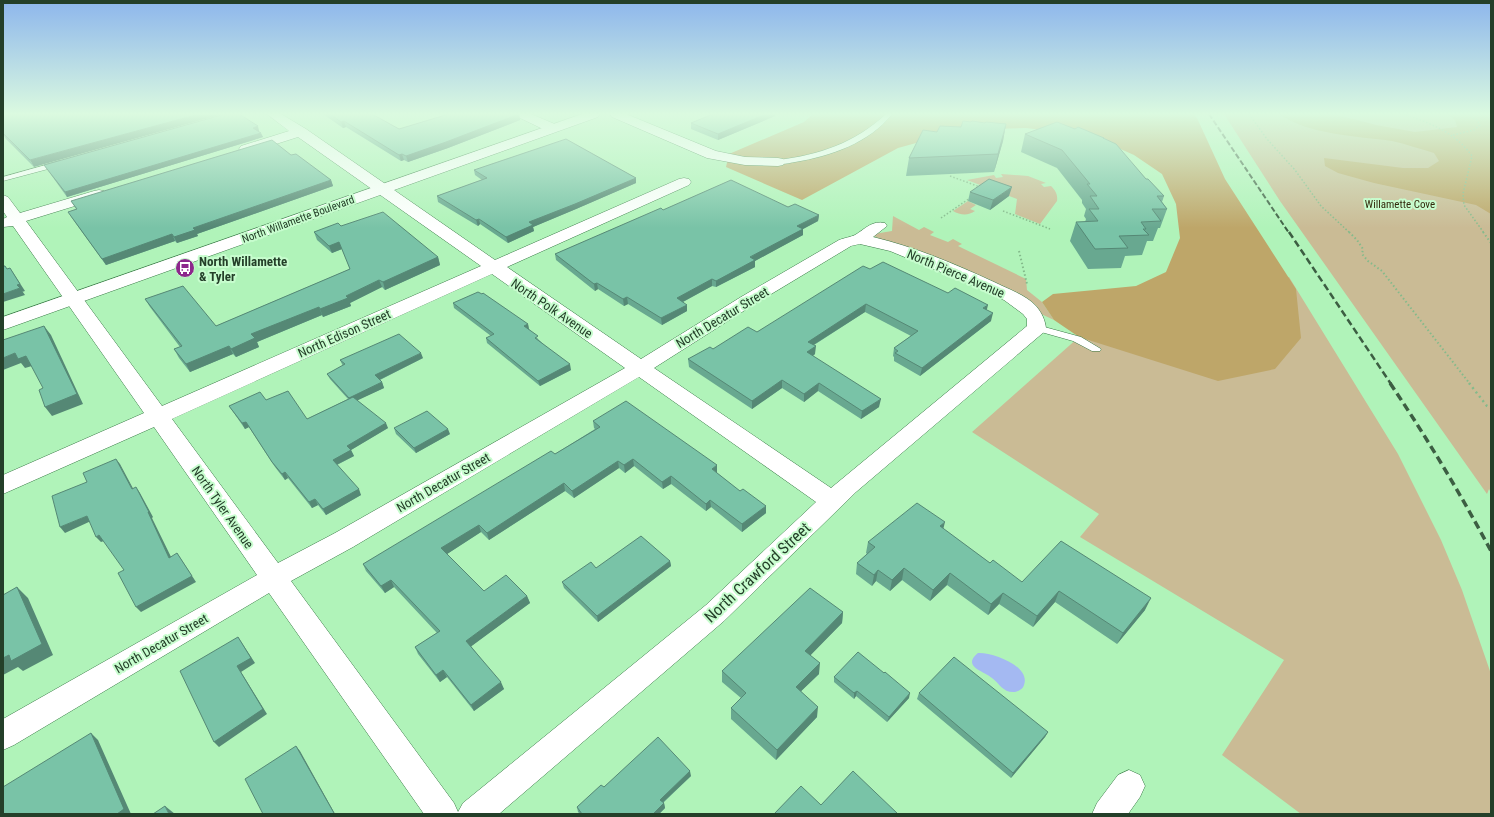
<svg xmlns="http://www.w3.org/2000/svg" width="1494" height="817" font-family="'Roboto Condensed',sans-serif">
	<rect width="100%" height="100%" fill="#b0f3b9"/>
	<path fill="#cabb95" d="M1224 114H1491V493L1489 489 1487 494 1280 201Z
		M1001 174 1028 176 1046 183 1041 184 1044 187 1051 186C1055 190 1058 194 1057 201L1040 224 1015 214 1017 199 967 180 994 175 996 178 1003 177Z
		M968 201 976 205 970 209 975 211C968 216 960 215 953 211Z
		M893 216 919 230 924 227 934 232 930 235 948 242 953 239 962 244 958 246 1026 279 1027 290 1042 302 1054 320 874 236V234L892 231Z
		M1289 277 1398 454 1441 540 1462 590 1491 674V814H1301L1222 755 1284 660 1080 537 1099 514 972 432 1079 337Z"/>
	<path fill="#bea669" d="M813 114H1193L1197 118 1225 179 1296 289 1301 338 1275 369 1218 381 1079 337 1054 320 1042 302 1053 294 1136 286 1166 272 1180 238 1176 204 1162 174 1134 155 1107 143 1068 133 1026 128 990 129 945 135 898 148 802 200 726 167 729 154 804 122Z
		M1279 114H1334L1376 125 1415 132 1457 127 1455 120 1447 114H1491V214L1476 205 1374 183 1338 173 1325 166 1324 158 1403 168H1428L1439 161 1434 153C1420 149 1406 144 1392 141 1357 136 1309 135 1279 114Z"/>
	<path fill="#a4b9f2" d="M978 653C992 652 1031 666 1024 685 1023 689 1019 691 1015 692 1003 693 1000 684 992 678 985 671 961 667 978 653Z"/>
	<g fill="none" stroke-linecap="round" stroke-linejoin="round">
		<defs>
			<path id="lane" d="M886 114H892C869 143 831 156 795 162 789 163 779 166 774 162L778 160C819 155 855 143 886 114Z
				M60 161 64 163 63 165 3 181V177Z
				M1037 325 1081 337 1101 349 1100 351H1092L1073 341 1034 330 1032 328 1034 326Z"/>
			<path id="street" d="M267 114H281L306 129 495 260 679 179 684 178 689 179 691 182 689 185 507 267 641 359 741 297 839 240C844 238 851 237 855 235 865 229 872 220 885 223L887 226 873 237C915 247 955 264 994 282 1008 289 1026 295 1036 306 1042 313 1045 320 1046 328L1044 332 856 492 724 621 499 814H424L269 593 14 745 3 750V719L257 575 154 427 3 494V475L144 413 13 226 3 227V219L7 217 3 211V195L8 197 20 213 94 191 99 190 104 191 106 194 104 197 26 221 162 406 481 266 298 137 251 152 246 153 241 152 239 149 241 146 289 131ZM860 244 890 251 965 282 1004 300 1023 314 1027 319V326L831 488 654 368 753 305 851 246ZM492 274 625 368 335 533 278 563 172 419ZM639 377 816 502 706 605 463 803 458 812 454 803 291 581 353 547Z
				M516 114H531L557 125 559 128 557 131H547L518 117Z
				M610 114H626L716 151 745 157 778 158 783 159 785 162 783 165 778 166 745 165 707 158 612 117Z
				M1129 770 1140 775 1145 786 1140 797 1128 814H1092L1097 803 1118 775Z"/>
			<path id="secondary" d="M582 114H600L598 117 3 330V317Z"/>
		</defs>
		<use href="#lane" stroke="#397946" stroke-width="1"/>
		<use href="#street" stroke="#397946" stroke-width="1"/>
		<use href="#secondary" stroke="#397946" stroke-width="1"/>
		<path stroke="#84ba8b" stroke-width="1.5" stroke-dasharray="1.5 2" stroke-linecap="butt" d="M1249 114 1267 139 1295 170 1321 206 1350 233
			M1403 114C1430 123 1455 132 1472 156L1463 194 1464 205 1484 233
			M1453 135 1474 130 1480 125 1477 120 1469 114
			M950 176 980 187
			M1003 211 1050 229
			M941 218 970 198"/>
		<path stroke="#84ba8b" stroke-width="2" stroke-dasharray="1.5 2.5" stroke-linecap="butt" d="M1349 232 1357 240 1363 249 1362 254 1368 261 1382 271 1470 384
			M1483 232 1491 243
			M1019 251 1027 284"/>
		<path stroke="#84ba8b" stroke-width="2.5" stroke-dasharray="2 3.5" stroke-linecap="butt" d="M1469 383 1487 406 1491 408"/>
		<use href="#lane" fill="#fff" fill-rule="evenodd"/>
		<use href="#street" fill="#fff" fill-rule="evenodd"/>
		<use href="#secondary" fill="#fff" fill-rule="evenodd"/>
		<path stroke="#3c5e42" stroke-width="2" stroke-dasharray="5.5 2.5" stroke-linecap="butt" d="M1209 114 1289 233"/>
		<path stroke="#3c5e42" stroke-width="2.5" stroke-dasharray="7 3.5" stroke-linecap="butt" d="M1289 232 1391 384"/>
		<path stroke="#3c5e42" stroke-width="3.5" stroke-dasharray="8 4.5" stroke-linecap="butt" d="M1390 383C1427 438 1460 493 1491 551"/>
	</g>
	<path fill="#68a890" d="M3 114 34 167 6 139 3 134Z
		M323 114H372L399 129 445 115 442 114H519L520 120 448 148 408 162 404 160 401 161 346 127 343 128Z
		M775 116 718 140 691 129V123Z
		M971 122 1006 124 1003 141 994 172 906 176 909 158 937 132 961 127Z
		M1075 129 1104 138V139L1164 196 1162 202 1167 209 1160 228H1158L1153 241H1147L1142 255 1125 256 1121 268 1088 269 1070 241 1076 222H1085L1086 219 1084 216 1086 209 1082 203V200L1057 168 1021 152 1025 134Z
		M258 131 263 137 67 197 44 165 259 131Z
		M291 155 331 180 333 186 197 234 198 236 177 243 175 241 106 265 72 218 68 212 76 209 71 201Z
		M474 170 636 183 576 209 533 227 534 231 508 243 480 224 478 226 438 202 437 196 482 180 475 175Z
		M970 192 1009 196 990 210 968 201Z
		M788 207 819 215 818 221 803 229V235L755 261V267L716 287 712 286 683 302 687 311 662 325 628 304 624 306 598 289 595 291 556 260 555 254 663 210Z
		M341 226 438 257 440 265 385 290 382 287 350 303 351 306 323 317 322 315 257 342 259 347 236 357 233 354 190 372 179 358 174 349 180 347 150 307 145 299 216 326 350 269 342 249 332 253 317 240 314 232Z
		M870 269 948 293 987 310 991 321 920 376 894 361V357L893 356 894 348 911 336 865 312 814 345 815 354 813 356 879 407 861 419 818 391 804 402 782 388 752 409 689 367 688 359 713 349 757 332Z
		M453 303 528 324 529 329 539 340 571 370 540 386 487 343 486 338 491 336 454 308Z
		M423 358 380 380 382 382 384 388 357 400 388 428 351 450 354 456 337 465 361 495 326 515 318 505 312 508 288 478 285 480 275 467 249 427 245 429 229 406 266 400 307 419 348 399 330 379 327 374 343 366 340 360Z
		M593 421 717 473 766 513 742 532 711 507 706 511 671 484 663 489 634 466 625 473 619 468 574 498 565 491 489 540 481 532 447 554 484 591 527 596 530 603 471 646 504 689 474 711 447 677 440 682 418 654 415 647 437 633 394 587 385 593 366 571 363 564 555 454 595 429 594 428Z
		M394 428 450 434 416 453 396 434Z
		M943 529 990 563 1022 582 1145 610 1117 644 1055 602 1033 627 999 604 988 615 947 585 930 601 902 580 890 591 876 581 872 586 856 574 857 563 867 554 866 553 868 542Z
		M670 561 671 566 598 622 564 588 562 582 596 568Z
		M843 612 842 623 810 655 819 674 801 691 817 717 776 760 731 719V708L741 698 722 682V671Z
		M834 677 909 698 887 722 856 696 854 699 834 682Z
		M919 693 1048 732 1045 737 1011 778 917 699Z
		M691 776 663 803H664L665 808 659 814H580L578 812 577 807 604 787Z"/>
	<path fill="#558875" d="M199 114H223L34 167 30 160Z
		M519 114 520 120 448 148 408 162 406 156Z
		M766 114H775V116L718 140V134Z
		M344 121 346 127 343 128 341 122Z
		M1006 124 1003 141 994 172 998 154Z
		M258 126 259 131 254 132 253 128Z
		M261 133 263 137 67 197 65 192Z
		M402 154 404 160 401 161 399 155Z
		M636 178V183L576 209 533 227 534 231 508 243 506 237 529 222Z
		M331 180 333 186 197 234 198 236 177 243 174 237 193 228Z
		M1012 187 1009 196 990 210 993 200Z
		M819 215 818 221 803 229V235L755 261V267L716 287V281L797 226Z
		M479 219 480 224 478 226 476 220Z
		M172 234 175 241 106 265 102 259Z
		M339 242 342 249 332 253 329 246Z
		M438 257 440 265 385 290 383 282Z
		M10 268 25 291 22 292 17 285Z
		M712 279V286L677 305V298Z
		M379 280 382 287 350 303 351 306 323 317 320 309Z
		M597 283 598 289 595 291 594 284Z
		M20 288 25 295 3 302V294Z
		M627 297 628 304 624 306 623 299Z
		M866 304 865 312 807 349 808 342Z
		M687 305V311L662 325 661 318Z
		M988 305 986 313 983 308Z
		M319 307 322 315 257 342 259 347 236 357 231 349 251 334Z
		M993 313 991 321 920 376 922 368Z
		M528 324 529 330 524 326Z
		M44 326 51 335 83 404 52 416 45 407Z
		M229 346 233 354 190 372 186 364Z
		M816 346 815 354 806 360 807 352Z
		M15 353 26 356 32 366 25 368 21 363 3 370V358Z
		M421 353 423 358 377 381 375 375Z
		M570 364 571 370 540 386 538 381Z
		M782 380V388L752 409V401Z
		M382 382 384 388 352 403 349 398Z
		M819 383 818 391 804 402V394Z
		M881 399 879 407 861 419 862 411Z
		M246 422 249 427 245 429 242 423Z
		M386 423 388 428 351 450 354 456 336 465 333 460 347 446Z
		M448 429 450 434 416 453 414 448Z
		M116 459 120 464 136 494 132 489Z
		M633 459 634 466 625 473 624 465Z
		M618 461 619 468 574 498 572 491Z
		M717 465V473L712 469Z
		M285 472 288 478 285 480 282 474Z
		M671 476V484L663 489 662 482Z
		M564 483 565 491 489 540 487 533Z
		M136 487 140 493 153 517 152 518 174 563 169 558Z
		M359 489 361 495 326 515 323 509Z
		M315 499 318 505 312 508 309 502Z
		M710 500 711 507 706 511V504Z
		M766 506V513L742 532V524Z
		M87 516 91 521 65 533 60 527Z
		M945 522 942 534 940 526Z
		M479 525 481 532 444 556 441 548Z
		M99 535 104 541 101 542 96 537Z
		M177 553 196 582 141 612 136 607Z
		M670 561 671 566 598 622 597 616Z
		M904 568 902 580 890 591 892 580Z
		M878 570 876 581 872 586 874 575Z
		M950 573 947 585 930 601 933 590Z
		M391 580 394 587 385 593 381 586Z
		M17 587 28 598 53 655 23 671 18 667 3 675V658Z
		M1059 591 1055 602 1033 627 1037 616Z
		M1003 593 999 604 988 615 991 604Z
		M527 596 530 603 469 648 466 641Z
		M1151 598 1145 610 1117 644 1123 633Z
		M843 612 842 623 804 662 805 651Z
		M238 637 255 663 241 672 267 714 219 747 214 742 237 666Z
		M820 663 819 674 795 697 796 687Z
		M443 670 447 677 440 682 436 675Z
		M501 682 504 689 474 711 471 705Z
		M857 691 856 696 854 699V693Z
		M910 693 909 698 887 722 889 717Z
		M818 707 817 717 776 760 777 750Z
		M1048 732 1045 737 1011 778 1013 773Z
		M91 733 98 740 131 814H117Z
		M296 746 300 751 335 814H332Z
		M690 771 691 776 661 804 660 800Z
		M664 803 665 808 659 814H653Z
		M165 806 175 814H169Z"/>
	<path fill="#79c3a7" stroke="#558875" d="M3 114H199L30 160 3 133Z
		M225 114H239L258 126 253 128 261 133 65 192 44 165Z
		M330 114H372L399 129 449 114H519L446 142 406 156 402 154 399 155 344 121 341 122Z
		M713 114H766L718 134 691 123Z
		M963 121 971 122 972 121 985 123 986 122 1006 124 998 154 909 158 923 130 937 132 940 126 961 127Z
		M1057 122 1075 129 1078 127 1104 138H1103L1116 144 1146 179H1148L1164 196H1157L1167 209H1152L1161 221 1141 222 1146 229H1143L1149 235 1119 236 1128 248 1095 249 1076 222 1098 221 1089 209H1099L1090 196H1097L1087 184H1090L1062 150 1025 134Z
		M566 139 636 178 575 204 529 222 533 225 506 237 479 219 476 220 437 196 487 178 474 170Z
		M272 140 291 155 296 154 331 180 193 228 195 230 174 237 172 234 102 259 68 212 77 209 71 201Z
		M989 179 1012 187 993 200 970 192Z
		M731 180 788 207 795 204 819 215 797 226 803 229 750 257 755 260 716 281 712 279 677 298 687 305 661 318 627 297 623 299 597 283 594 284 555 254 661 208 663 210Z
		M383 212 438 257 383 282 379 280 346 296 348 298 320 309 319 307 251 334 255 338 231 349 229 346 186 364 174 349 182 346 145 299 183 286 216 326 350 269 339 242 329 246 314 232 338 223 341 226Z
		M883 262 948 293 955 288 988 305 983 308 993 313 922 368 895 353 898 351 894 348 918 331 866 304 808 342 816 346 807 352 881 399 862 411 819 383 804 394 782 380 752 401 688 359 710 347 713 349 748 327 757 332 863 266 870 269Z
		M3 266H5L7 269 10 268 20 284 17 285 20 288 3 294Z
		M478 292 482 294 483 293 528 324 524 326 538 336 535 338 570 364 538 381 486 338 494 334 453 303Z
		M44 326 77 394 45 407 39 390 43 388 26 356 18 359 15 353 3 358V340Z
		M399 334 421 353 375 375 382 382 349 398 327 374 345 364 340 360Z
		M288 391 307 419 353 397 386 423 347 446 351 450 333 460 359 489 323 509 315 499 309 502 285 472 282 474 272 462 246 422 242 423 229 406 260 392 266 400Z
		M626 401 717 465 712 469 740 491 743 489 766 506 742 524 710 500 706 504 671 476 662 482 633 459 624 465 618 461 572 491 564 483 487 533 479 525 441 548 484 591 506 575 527 596 466 641 501 682 471 705 443 670 436 675 415 647 440 631 391 580 381 586 363 564 551 451 555 454 600 427 593 421Z
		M427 411 448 429 414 448 394 428Z
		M116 459 132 489 136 487 149 512H148L169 558 177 553 192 576 136 607 118 573 124 570 99 535 96 537 87 516 60 527 52 496 87 482 83 473Z
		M917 503 945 522 940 526 990 563 993 560 1022 582 1061 541 1151 598 1123 633 1059 591 1037 616 1003 593 991 604 950 573 933 590 904 568 892 580 878 570 874 575 857 563 875 547 868 542Z
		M641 536 670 561 597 616 562 582 591 562 596 568Z
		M17 587 42 644 11 661 9 655 3 658V595Z
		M810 588 843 612 805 651 820 663 796 687 818 707 777 750 731 708 746 693 722 671Z
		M238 637 251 658 237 666 263 709 214 742 180 671Z
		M858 652 884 673 885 672 910 693 889 717 857 691 854 693 834 677Z
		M954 657 1048 732 1013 773 919 693Z
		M91 733 124 809 117 814H3V787Z
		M658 737 690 771 660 800 664 803 653 814H582L577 807 601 785 604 787Z
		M296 746 334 813 332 814H263L245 779Z
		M853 771 898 814H774L801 786 821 805Z
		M165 806 169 814H153Z"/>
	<linearGradient id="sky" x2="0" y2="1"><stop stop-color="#8db6ec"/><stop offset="0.5" stop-color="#dbfae0"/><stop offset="1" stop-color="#dbfae0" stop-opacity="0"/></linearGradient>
	<rect width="1494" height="228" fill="url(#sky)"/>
	<defs>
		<symbol id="bus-disc" viewBox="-11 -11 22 22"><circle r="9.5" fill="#8d268c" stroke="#c7fdce"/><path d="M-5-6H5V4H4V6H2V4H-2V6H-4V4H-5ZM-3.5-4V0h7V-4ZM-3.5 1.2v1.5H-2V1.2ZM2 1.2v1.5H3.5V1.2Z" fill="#fff"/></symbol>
	</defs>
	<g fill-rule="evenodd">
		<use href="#bus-disc" x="174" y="257" width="22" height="22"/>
	</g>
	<g text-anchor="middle" stroke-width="4" stroke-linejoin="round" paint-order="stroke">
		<g font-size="11" fill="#342a0d" stroke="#c7fdce">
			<text x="1400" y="208">Willamette Cove</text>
		</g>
		<g font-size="11" fill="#243f29" stroke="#c7fdce">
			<text transform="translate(298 219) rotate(-20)" y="4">North Willamette Boulevard</text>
		</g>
		<g font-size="13" font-weight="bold" fill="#243f29" stroke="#c7fdce" text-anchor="start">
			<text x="199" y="266">North Willamette<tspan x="199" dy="15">&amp; Tyler</tspan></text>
		</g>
		<g font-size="13" fill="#243f29" stroke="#c7fdce">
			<text transform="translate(956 273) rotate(23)" y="5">North Pierce Avenue</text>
			<text transform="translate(552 308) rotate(34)" y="5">North Polk Avenue</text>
			<text transform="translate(722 317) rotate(-31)" y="5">North Decatur Street</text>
			<text transform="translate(344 333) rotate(-24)" y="5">North Edison Street</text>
			<text transform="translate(443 482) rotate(-30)" y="5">North Decatur Street</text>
			<text transform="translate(223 507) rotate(55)" y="5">North Tyler Avenue</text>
			<text transform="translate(161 643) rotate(-30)" y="5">North Decatur Street</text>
		</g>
		<g font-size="16" fill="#243f29" stroke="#c7fdce">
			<text transform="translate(757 572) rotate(-43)" y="6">North Crawford Street</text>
		</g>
	</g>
	<rect width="1494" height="817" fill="none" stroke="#243f29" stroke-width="8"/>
</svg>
